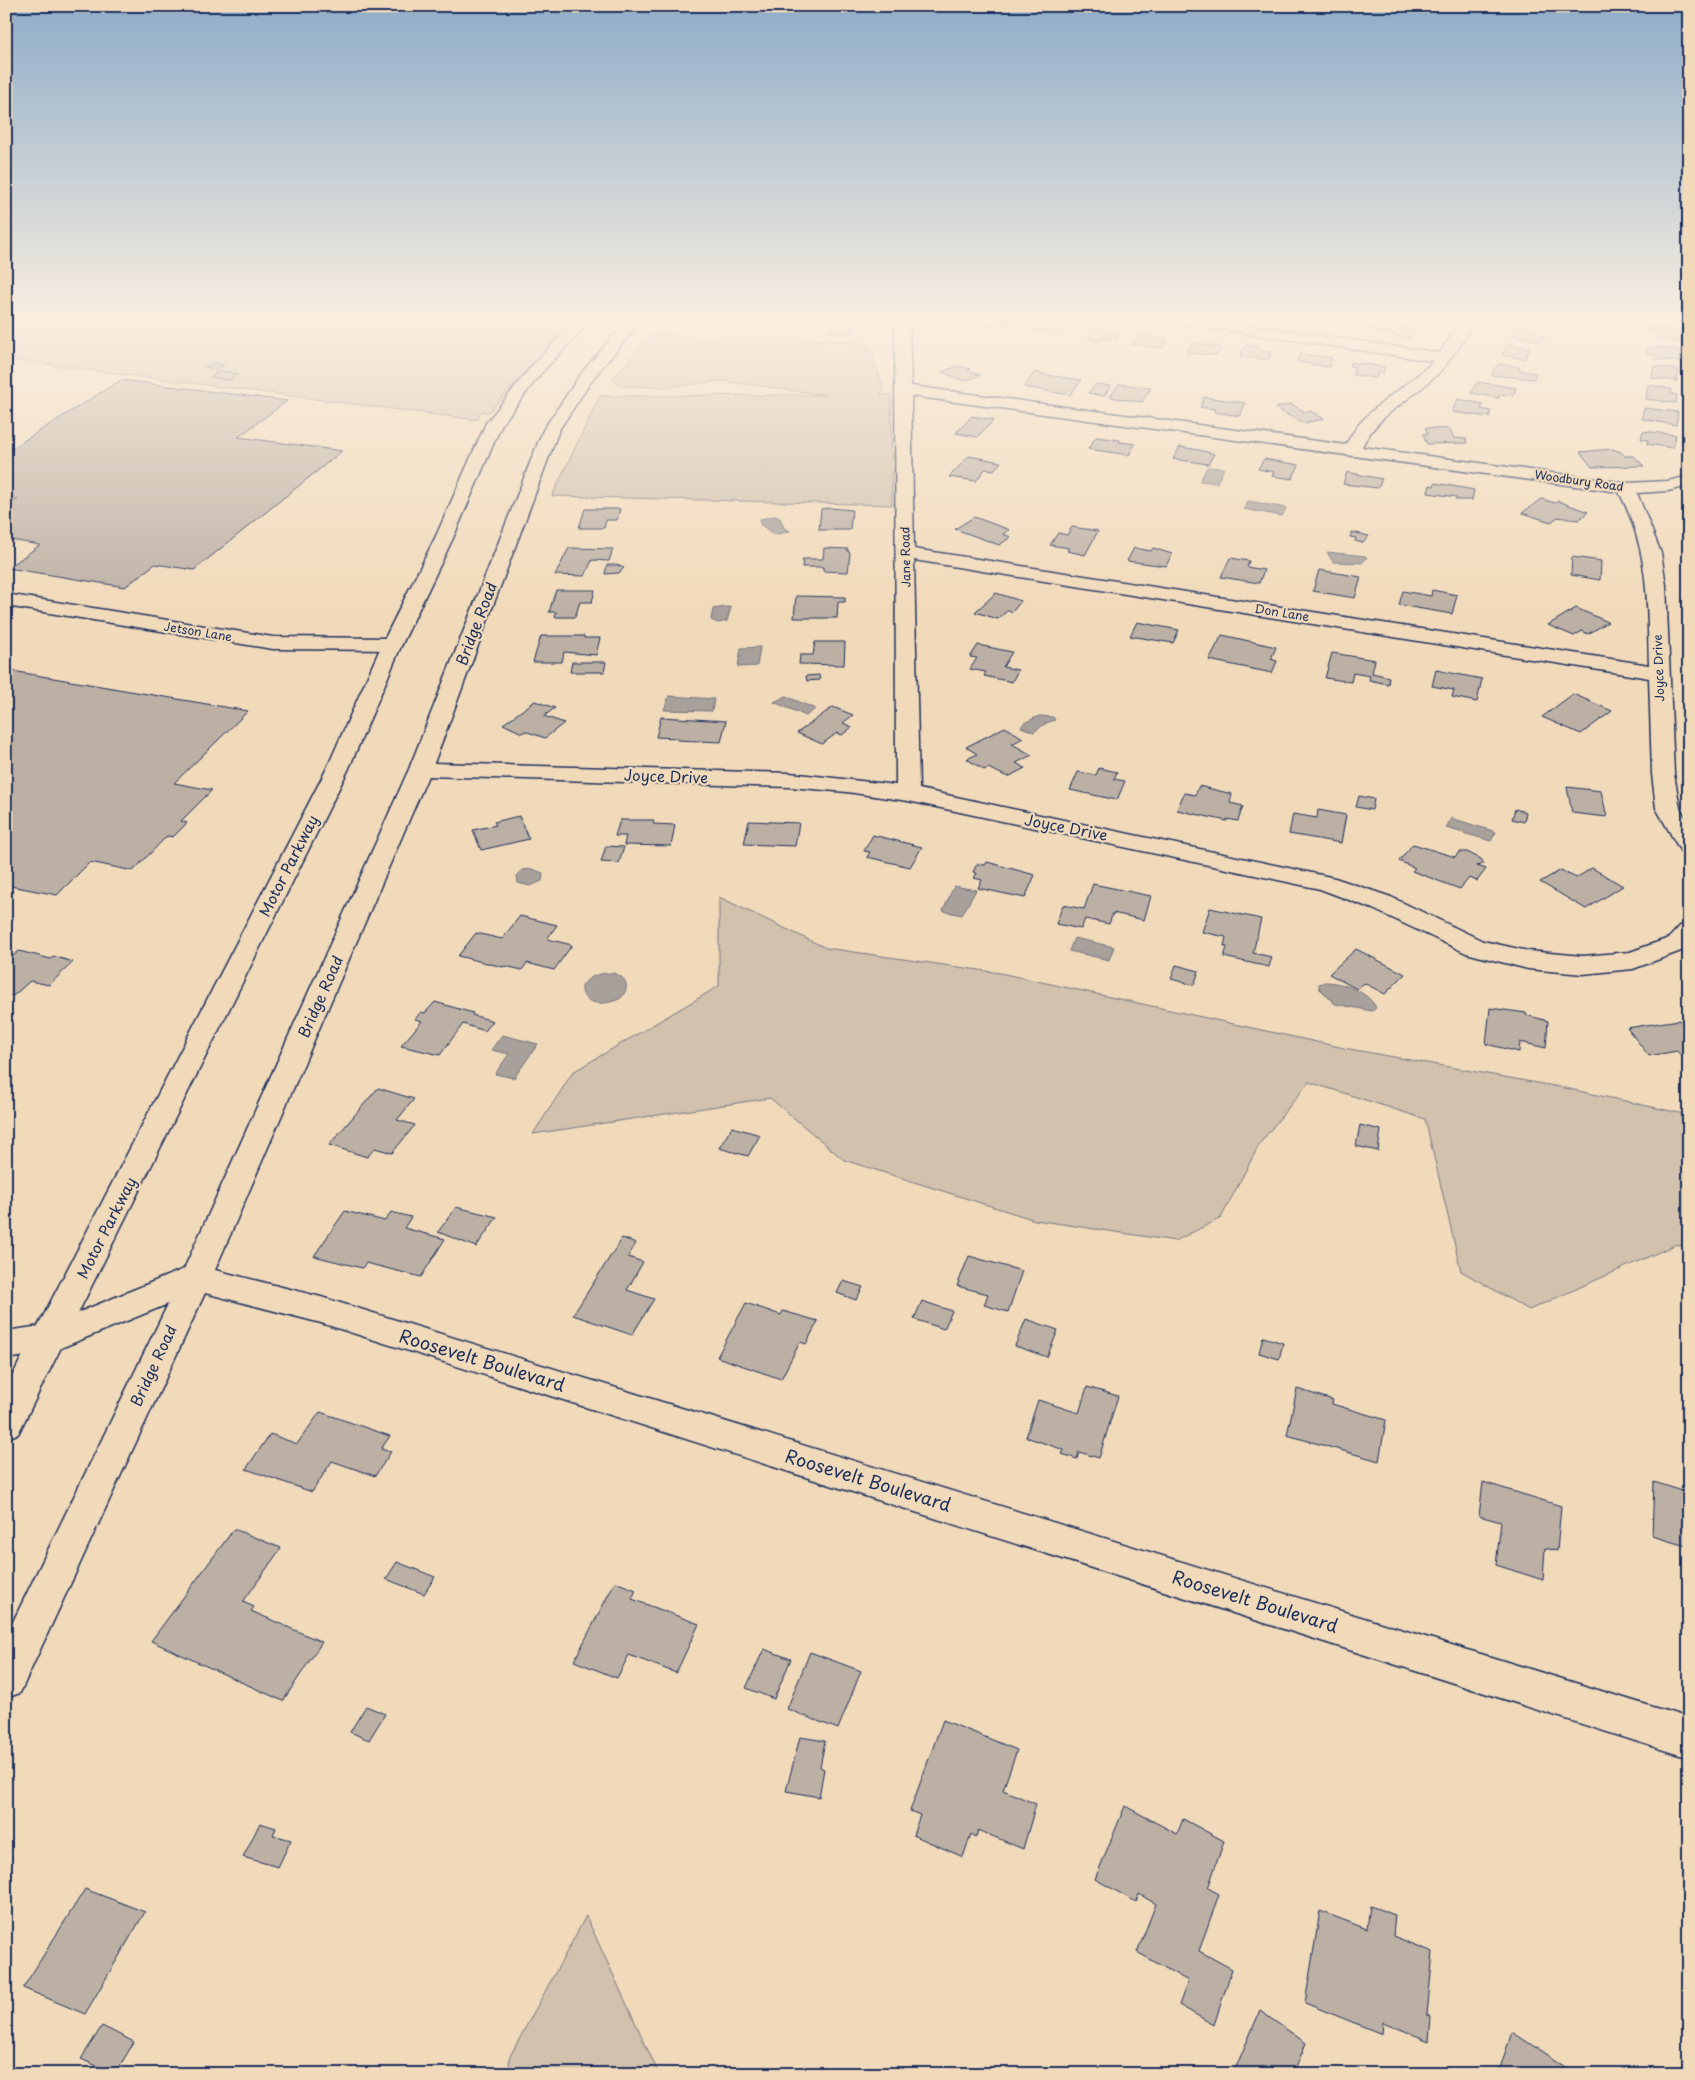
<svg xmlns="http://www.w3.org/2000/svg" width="1695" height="2080" font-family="'Playpen Sans',sans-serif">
	<rect width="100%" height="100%" fill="#f1daba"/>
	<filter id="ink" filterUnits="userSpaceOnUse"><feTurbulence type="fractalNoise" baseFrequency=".02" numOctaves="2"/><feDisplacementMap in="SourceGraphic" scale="10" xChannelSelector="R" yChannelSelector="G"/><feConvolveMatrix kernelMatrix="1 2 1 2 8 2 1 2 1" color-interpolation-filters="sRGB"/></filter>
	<g filter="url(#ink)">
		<path fill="#d1c1ad" stroke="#767886" d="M6 320H571L488 413 481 411 477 420 6 359Z
			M653 333 694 338 784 337 868 344 884 390 880 395H891L892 505 552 496 600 396 826 395 723 381 666 387 619 386 613 379Z
			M719 897 826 948 1000 973 1344 1048 1565 1088 1689 1115V1248L1677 1244 1529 1310 1461 1271 1425 1119 1309 1082 1260 1143 1221 1218 1175 1241 1035 1220 844 1160 770 1098 533 1134 573 1072 719 986Z
			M586 1916 659 2074H510L509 2058Z"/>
		<path fill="#a8a09a" stroke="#707382" d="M1207 467 1224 468 1217 483 1200 481Z
			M1248 501 1286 508 1282 516 1244 509Z
			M775 516 780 518 784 528 790 531 774 535 760 524V519Z
			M1327 552 1365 556 1367 558 1362 563 1333 562Z
			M726 607H731L727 621 718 623 711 620 713 609Z
			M760 647 757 666 738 667 741 648Z
			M669 696 714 699 712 711 664 710Z
			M786 696 815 709 806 716 774 702Z
			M1039 716 1053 717 1055 720 1046 723 1034 732 1021 727 1024 723Z
			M1451 818 1496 832 1491 841 1446 828Z
			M532 869 543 873 542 881 530 886 518 883 517 875 523 870Z
			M954 886 976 890 962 915 943 911Z
			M1074 938 1114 947 1109 960 1069 951Z
			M613 973C626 977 631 986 621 998 609 1005 580 1008 582 986 590 975 600 973 613 973Z
			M1325 982C1342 982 1369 992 1376 1008L1372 1011 1335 1004 1319 988V984Z
			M502 1035 538 1044 514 1078 495 1074 509 1054 491 1050Z"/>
		<path fill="#bcb0a4" stroke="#1b2f5e" d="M838 320 856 322 853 327 857 328 853 334 828 331Z
			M985 320H1018L1013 326 998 324 996 327 983 326Z
			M1371 322 1415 329 1410 339 1367 329Z
			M1037 323 1050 325 1052 323 1068 325 1060 334 1031 330Z
			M1516 326 1538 329 1535 335 1544 336 1542 341 1511 336Z
			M1648 327 1680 331V342L1657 339V332L1650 331Z
			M1091 328 1121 332 1115 340 1102 338 1100 341 1089 339 1091 337 1085 336Z
			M1138 335 1153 337 1152 338 1168 340 1163 348 1132 344Z
			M1192 343 1221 347 1217 355 1186 353Z
			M1508 344 1530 348 1525 359 1502 355Z
			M1246 345 1259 347 1257 350 1272 352 1268 360 1240 356Z
			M1657 347 1680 350 1679 362 1655 359V355L1647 354V348L1657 349Z
			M1300 354 1332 358 1329 367 1297 362Z
			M1351 362 1385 367 1383 373 1378 372 1376 378 1353 375 1355 367 1350 366Z
			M214 363 224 365 215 369 205 367Z
			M1498 364 1520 367 1519 370 1536 373 1534 379 1491 375Z
			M957 366 971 369 968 370 980 375 965 381 942 372Z
			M1654 366 1679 370 1677 381 1652 378Z
			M220 371 238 374 229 380 210 377Z
			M1035 372 1046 375 1081 380 1070 395 1024 387Z
			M121 380 287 401 238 437 342 451 194 570 155 564 125 587 8 568 40 545 6 539V507L18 499 6 497V452Z
			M1477 382 1516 388 1513 396 1500 394 1499 398 1471 393Z
			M1096 384 1111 386 1104 396 1088 393Z
			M1119 384 1151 388 1142 402 1110 397Z
			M1648 385 1672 389 1671 394 1677 395 1676 403 1646 399Z
			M1204 397 1245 403 1240 416 1214 412 1215 409 1200 407Z
			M1458 399 1483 404 1481 409 1491 411 1489 417 1452 412Z
			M1291 404 1305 412 1310 411 1324 419 1303 423 1275 408Z
			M1644 408 1678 412 1676 425 1642 419Z
			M972 416 994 420 977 437 956 433Z
			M1425 428 1449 429 1454 438 1466 439 1467 443 1427 444 1423 434H1428Z
			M1643 431 1676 435 1673 448 1647 444 1648 440 1641 439Z
			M1096 437 1120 440 1119 442 1135 444 1129 455 1088 449Z
			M1180 447 1199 450 1214 454 1208 464 1173 459Z
			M1612 449 1621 452 1625 456H1634L1644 466 1592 467 1580 452Z
			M969 456 1001 462 994 470 985 469 976 481 949 477Z
			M1264 459 1299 465 1292 479 1272 476 1274 472 1258 469Z
			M1347 472 1361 475 1382 479 1378 488 1343 484Z
			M1435 483 1474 490 1472 500H1456V497L1428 493 1430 485 1434 486Z
			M1541 499 1555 503 1558 501 1588 512 1578 520 1558 517 1551 522 1522 513Z
			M830 508 852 510 850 530H819L821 509Z
			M585 509H620L617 520H606L604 528H579Z
			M974 517 1010 530 1003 534 1011 537 999 545 955 529Z
			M1072 527 1098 531 1085 555 1067 551 1069 548 1050 545 1058 533 1067 535Z
			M1352 532 1369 536 1363 543 1355 541 1356 538 1350 537Z
			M569 548 613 549 609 561 592 560 585 576 555 575Z
			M824 548 848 549V552H850L848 572 823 571V567H802L803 559H823Z
			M1134 548 1151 551 1153 548 1172 554 1166 566 1127 561Z
			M1572 557 1601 561 1600 580 1571 575Z
			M1230 558 1249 561 1247 567 1264 570 1259 583 1221 577Z
			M607 565H617L624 568 619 573 605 574Z
			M1319 570 1361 577 1355 598 1313 591Z
			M556 590H595L592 602H580L575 617H555L556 612H549Z
			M1432 590 1457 595 1452 614 1399 605 1403 591 1431 596Z
			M996 593 1021 601 1012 612 1008 610 998 619 975 612Z
			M796 596 845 597V602H838L837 618H794Z
			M1576 608 1608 622 1588 634 1582 631 1574 636 1548 625Z
			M1137 622 1179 630 1173 643 1130 636Z
			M1222 635 1276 647 1271 659 1277 661 1272 673 1209 660Z
			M541 636H584V638H600L596 655 564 652 562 662H533Z
			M815 642H845L844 665 799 664 800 655H813Z
			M978 645 1012 652 1003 667 1018 670 1012 682 984 676 986 672 970 669 977 658 970 657Z
			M1332 653 1375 660 1372 673 1389 677 1388 684 1369 680 1370 676 1353 673 1351 682 1325 678Z
			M572 662H606L604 672H570Z
			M6 670 248 711 174 783 212 790 181 821 187 823 173 837 167 836 133 871 90 862 57 895 6 885Z
			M1436 670 1482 679 1477 702 1452 697 1454 690 1432 686Z
			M819 675 820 680 807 681 806 676Z
			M1573 694 1612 711 1581 734 1542 717Z
			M535 701 555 708 544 716 564 723 545 738 525 731 522 733 503 724Z
			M833 707 853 715 843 723 852 727 842 735 837 733 822 744 797 733Z
			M661 717 726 721 721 742 677 740V738L656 737Z
			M1005 727 1023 738 1012 744 1032 755 1016 763 1025 768 1008 777 988 768 984 770 967 759 977 754 966 747Z
			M1099 768 1117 772 1114 779 1125 781 1117 800 1070 790 1078 772 1096 775Z
			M1199 786 1232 794 1230 803 1243 806 1238 821 1227 819V821L1177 810 1184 793 1195 795Z
			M1567 787 1601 791 1607 817 1572 813Z
			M1359 796 1374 799 1372 810 1356 807Z
			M1515 809 1526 812 1524 822 1512 819Z
			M1318 810 1346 815 1341 843 1289 834 1293 814 1317 818Z
			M519 816 529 839 481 850 473 830 496 825 494 822Z
			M620 820H654L653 824 675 825 671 846 624 845 626 836H615Z
			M749 821 799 823 795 846 744 844Z
			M873 835 922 847 910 867 867 857 870 852 864 851Z
			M1413 844 1455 857 1459 852H1467L1481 859 1484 864 1477 866 1486 869 1477 881 1469 878 1460 889 1412 871 1415 868 1399 861Z
			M606 846 624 847 619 863 601 862Z
			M987 862 1035 875 1025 898 978 888 982 880 974 878 977 873 973 872 977 864 985 865Z
			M1592 868 1623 886 1586 909 1540 882 1561 870 1576 878Z
			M1093 884 1151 896 1144 920 1113 913 1109 924 1085 919 1081 929 1056 924 1063 905 1084 909Z
			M1210 908 1261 919 1253 953 1272 957 1269 967 1224 957 1227 947 1224 946 1226 937 1202 932Z
			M520 916 557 925 547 939 572 945 554 970 527 963 522 970 505 966 503 967 458 956 476 933 502 939Z
			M1356 949 1405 974 1385 994 1364 983 1357 989 1329 974Z
			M19 951 51 959 53 956 73 962 49 985 30 981 13 996 6 995V962Z
			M1176 965 1199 971 1194 985 1171 979Z
			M435 1002 473 1013 472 1015 493 1021 485 1031 463 1024 440 1055 401 1046 422 1021 415 1019 421 1012 425 1013Z
			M1490 1008 1526 1013V1015L1548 1021 1546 1048 1520 1042 1519 1052 1486 1044Z
			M1679 1020 1689 1032V1065L1677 1051 1649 1056 1627 1028Z
			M378 1088 414 1099 397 1120 415 1125 392 1153 375 1148 367 1157 329 1145Z
			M1360 1125 1381 1130 1378 1151 1356 1146Z
			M732 1127 760 1135 748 1156 719 1148Z
			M456 1207 497 1217 476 1247 438 1232Z
			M345 1211 385 1221 391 1212 411 1217 404 1228 445 1239 421 1277 366 1263 362 1268 314 1256Z
			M622 1238 636 1243 628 1257 643 1262 627 1290 654 1299 632 1335 573 1315Z
			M969 1256 1022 1271 1008 1312 984 1305 988 1294 957 1286Z
			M843 1281 863 1287 856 1300 837 1293Z
			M922 1301 952 1311 944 1329 914 1319Z
			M746 1303 781 1315 783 1311 818 1321 806 1344 800 1342 781 1379 717 1357Z
			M1026 1319 1058 1330 1047 1357 1015 1346Z
			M1263 1337 1283 1343 1279 1359 1259 1353Z
			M1087 1387 1118 1396 1099 1458 1079 1452 1077 1459 1062 1454 1064 1450 1026 1437 1038 1400 1079 1413Z
			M1297 1389 1333 1400 1332 1404 1386 1420 1379 1461 1287 1435Z
			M320 1412 390 1436 381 1449 391 1452 375 1476 332 1461 312 1492 246 1469 270 1434 297 1444Z
			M1483 1482 1561 1506 1557 1551 1545 1548 1543 1580 1496 1565 1501 1522 1479 1516Z
			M1654 1482 1689 1493V1547L1652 1536Z
			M234 1529 281 1548 243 1602 254 1607 251 1611 322 1642 283 1701 151 1641Z
			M397 1562 435 1577 424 1594 386 1579Z
			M615 1582 636 1590 632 1599 699 1624 676 1673 629 1655 617 1678 574 1661Z
			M764 1649 791 1659 774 1699 746 1688Z
			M810 1652 861 1671 838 1729 787 1709Z
			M366 1706 385 1714 369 1740 350 1732Z
			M943 1720 1017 1750 1003 1790 1036 1804 1023 1849 978 1830 976 1837 971 1834 963 1857 913 1835 920 1815 910 1811Z
			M800 1737 825 1741 820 1767 824 1769 819 1797 786 1791Z
			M1125 1806 1177 1834 1183 1819 1224 1841 1208 1888 1219 1894 1199 1951 1232 1969 1214 2025 1179 2005 1188 1981 1137 1952 1156 1904 1139 1894 1136 1902 1095 1879Z
			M260 1823 276 1828 273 1835 291 1840 278 1867 243 1857Z
			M85 1889 145 1912 85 2014 23 1988Z
			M1370 1906 1395 1915 1393 1936 1433 1952 1427 2015 1431 2017 1429 2041 1383 2022 1382 2034 1305 2003 1320 1911 1367 1929Z
			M1260 2011 1306 2043 1293 2074H1233Z
			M102 2026 134 2042 115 2074 81 2059Z
			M1512 2032 1576 2074H1498Z"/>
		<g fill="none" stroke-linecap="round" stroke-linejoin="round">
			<defs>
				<path id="minor" d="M627 320H642L594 377 559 430 434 763 790 773 896 785 895 320H909L911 386 1346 445C1364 406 1405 391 1433 361L1182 324 1175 320H1214L1440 353 1461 320H1475C1463 342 1450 363 1431 380 1407 402 1376 416 1362 447L1626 483 1668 481 1689 476V486L1668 491 1637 493 1661 553 1666 585 1674 774 1680 808 1689 825V854L1681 852 1656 808 1652 774 1649 678 914 560 919 789 1335 878 1391 897 1483 941 1528 951 1583 956 1630 952 1669 938 1680 926 1689 924V948L1633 969 1583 974 1528 969 1466 953 1373 909 1320 889 908 801 847 792 790 787 428 776 215 1270 321 1297 1689 1718V1758L321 1323 205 1293 20 1693 6 1698V1636L168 1304 51 1352 6 1359V1331L48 1325 184 1269 409 769 543 430 583 371ZM911 396 1619 492C1650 551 1647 602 1649 665L914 549Z
					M6 594 273 637 392 638 399 640 402 644 399 648 392 650 273 649 6 606Z"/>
				<path id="major" d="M576 320H592L542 372 502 424 454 536 402 644 349 768 18 1434 6 1438V1388L327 768 382 644 436 536 486 423 532 366Z"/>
			</defs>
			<use href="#minor" stroke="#1b2f5e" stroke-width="3"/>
			<use href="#major" stroke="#1b2f5e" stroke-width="3"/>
			<use href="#minor" fill="#f1daba" fill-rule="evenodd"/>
			<use href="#major" fill="#f1daba" fill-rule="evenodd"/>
		</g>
	</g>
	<linearGradient id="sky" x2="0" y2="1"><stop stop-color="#8eacc9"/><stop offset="0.52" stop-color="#f9eee0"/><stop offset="1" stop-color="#f9eee0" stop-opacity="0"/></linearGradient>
	<rect width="1695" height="612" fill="url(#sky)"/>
	<g text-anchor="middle" stroke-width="4.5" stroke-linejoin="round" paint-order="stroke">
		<g font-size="12" fill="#1b2f5e" stroke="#f1daba">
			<text transform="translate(1579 481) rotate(8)" y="4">Woodbury Road</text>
			<text transform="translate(906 557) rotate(-91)" y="4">Jane Road</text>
			<text transform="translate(1282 613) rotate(9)" y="4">Don Lane</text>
			<text transform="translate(198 632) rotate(9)" y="4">Jetson Lane</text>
			<text transform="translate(1659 668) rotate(-92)" y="4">Joyce Drive</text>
		</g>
		<g font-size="15" fill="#1b2f5e" stroke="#f1daba">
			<text transform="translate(477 624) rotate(-69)" y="5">Bridge Road</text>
			<text transform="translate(666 777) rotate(2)" y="5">Joyce Drive</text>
			<text transform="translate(1066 828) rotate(11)" y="5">Joyce Drive</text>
			<text transform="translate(289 866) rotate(-63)" y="5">Motor Parkway</text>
			<text transform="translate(321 997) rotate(-66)" y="5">Bridge Road</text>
			<text transform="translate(107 1228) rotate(-63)" y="5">Motor Parkway</text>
			<text transform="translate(154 1366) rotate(-65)" y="5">Bridge Road</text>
		</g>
		<g font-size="18" fill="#1b2f5e" stroke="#f1daba">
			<text transform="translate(482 1361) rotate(17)" y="6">Roosevelt Boulevard</text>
			<text transform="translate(868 1481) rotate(17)" y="6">Roosevelt Boulevard</text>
			<text transform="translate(1255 1602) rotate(17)" y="6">Roosevelt Boulevard</text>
		</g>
	</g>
	<rect width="1695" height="2080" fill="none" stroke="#f1daba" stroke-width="25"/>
	<rect x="12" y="12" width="1670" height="2055" fill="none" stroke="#1b2f5e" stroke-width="2" filter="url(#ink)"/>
</svg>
